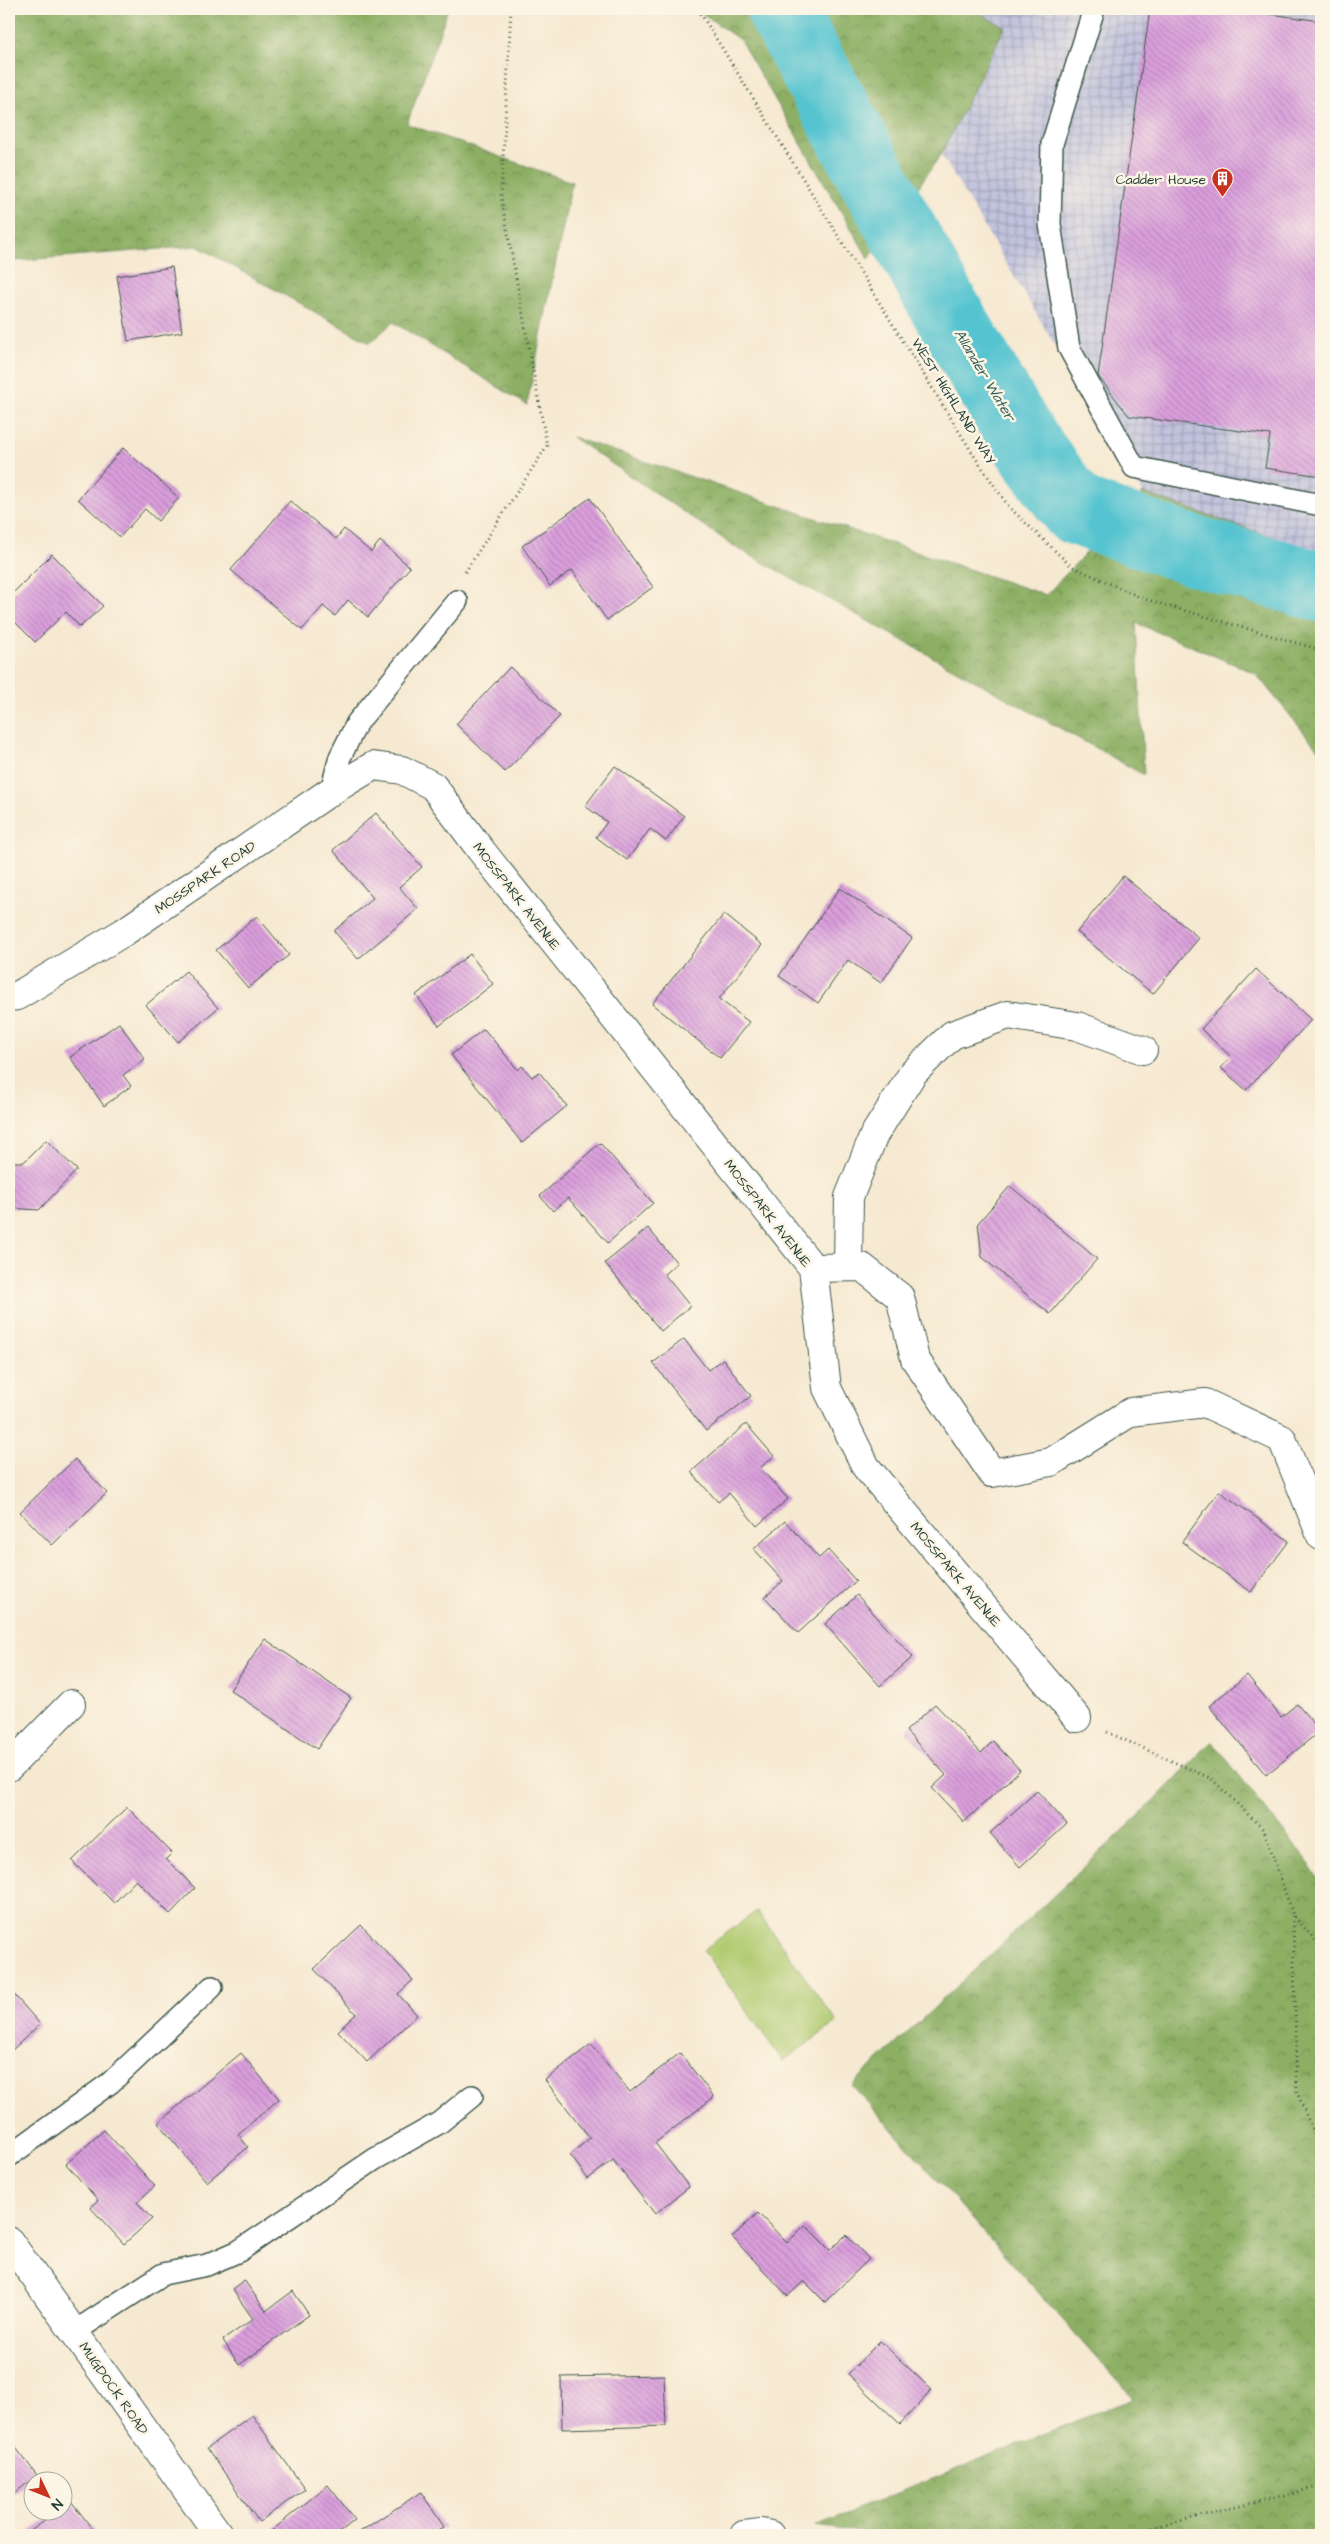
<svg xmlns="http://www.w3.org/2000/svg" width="1330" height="2544" font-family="'Architects Daughter',sans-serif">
	<defs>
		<pattern id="industrial-grid" width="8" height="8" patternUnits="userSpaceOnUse" patternTransform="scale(1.25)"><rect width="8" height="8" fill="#c1c2dd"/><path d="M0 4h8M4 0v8" fill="none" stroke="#9c9fb4"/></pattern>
		<pattern id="forest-crowns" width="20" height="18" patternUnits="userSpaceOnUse" patternTransform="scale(1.25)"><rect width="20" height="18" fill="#8caf63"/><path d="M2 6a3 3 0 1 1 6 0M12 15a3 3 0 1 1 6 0" fill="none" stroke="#729052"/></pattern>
		<pattern id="building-back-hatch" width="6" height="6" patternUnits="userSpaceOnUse" patternTransform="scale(1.25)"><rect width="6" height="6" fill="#db9fdd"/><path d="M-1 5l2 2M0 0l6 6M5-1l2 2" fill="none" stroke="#b183b4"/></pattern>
	</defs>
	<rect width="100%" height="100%" fill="#fcf5e5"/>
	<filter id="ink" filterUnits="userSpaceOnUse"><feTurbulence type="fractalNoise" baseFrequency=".02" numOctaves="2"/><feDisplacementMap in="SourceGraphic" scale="10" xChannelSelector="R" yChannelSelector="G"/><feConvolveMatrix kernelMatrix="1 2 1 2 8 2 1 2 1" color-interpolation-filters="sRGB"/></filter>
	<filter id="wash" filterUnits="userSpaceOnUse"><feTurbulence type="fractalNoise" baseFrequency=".0096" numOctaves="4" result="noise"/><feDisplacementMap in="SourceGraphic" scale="20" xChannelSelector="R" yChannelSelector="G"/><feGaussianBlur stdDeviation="1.12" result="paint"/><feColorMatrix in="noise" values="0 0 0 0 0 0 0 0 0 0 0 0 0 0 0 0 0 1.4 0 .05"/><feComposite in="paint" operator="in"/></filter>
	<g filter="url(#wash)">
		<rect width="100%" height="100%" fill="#f6e9d1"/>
		<path fill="url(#industrial-grid)" d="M971 9H1321V554L1143 493 941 154 1005 27Z"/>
		<path fill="url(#forest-crowns)" stroke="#56764c" d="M9 9H448L407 124 572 182 527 405 393 322 370 343 197 246 12 261 9 257Z
			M696 9H971L1005 27 941 154 869 259 740 40Z
			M572 437 1046 595 1143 493 1321 554V753L1255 673 1136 623 1144 775 737 548Z
			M1212 1741 1321 1879V2535H882L816 2526 1133 2398 852 2085 1144 1811Z"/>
		<path fill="#b0cb71" stroke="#688452" d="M757 1911 837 2022 783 2061 703 1950Z"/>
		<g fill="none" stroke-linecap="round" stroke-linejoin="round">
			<path stroke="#57c4d0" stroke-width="70" d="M781 9 941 301 1019 433 1075 510 1182 547 1321 587"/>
		</g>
		<g id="blocks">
			<path fill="url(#building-back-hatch)" d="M1150 9H1233L1321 21V476L1265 468 1270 435 1129 416 1098 376Z
				M172 267 182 332 128 341 117 276Z
				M123 448 179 498 158 521 145 509 120 537 78 499Z
				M590 498 653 587 607 620 572 570 550 586 522 546Z
				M290 501 336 539 344 529 371 552 380 541 410 567 368 617 348 600 335 616 323 606 302 630 231 570Z
				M52 554 103 606 80 627 66 612 35 642 9 616V597Z
				M510 667 560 716 505 772 456 724Z
				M615 766 684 816 666 841 650 829 627 860 596 837 607 822 585 806Z
				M376 813 422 867 399 887 418 909 358 959 334 931 373 898 333 850Z
				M1123 876 1199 938 1153 994 1077 932Z
				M840 888 912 938 881 983 848 960 818 1003 779 976Z
				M724 914 762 945 719 999 749 1022 720 1058 652 1004Z
				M257 916 289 955 248 988 216 950Z
				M470 954 493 984 439 1026 416 995Z
				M1256 969 1311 1020 1246 1090 1221 1068 1231 1057 1201 1029Z
				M186 971 218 1008 178 1042 146 1005Z
				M119 1023 145 1059 123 1075 131 1086 104 1106 70 1057Z
				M484 1029 518 1070 522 1066 532 1077 539 1072 567 1106 522 1143 451 1055Z
				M46 1140 77 1170 39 1210 9 1208V1162H24Z
				M600 1143 653 1203 608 1243 568 1198 553 1211 540 1196Z
				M1010 1186 1097 1259 1050 1314 982 1257 978 1223Z
				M648 1228 677 1263 664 1274 690 1306 661 1331 605 1263Z
				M684 1339 708 1370 723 1359 751 1396 706 1431 653 1363Z
				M746 1424 774 1456 760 1468 788 1499 757 1526 729 1493 718 1502 691 1472Z
				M75 1459 107 1493 52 1545 20 1512Z
				M1219 1491 1289 1541 1251 1592 1182 1542Z
				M785 1521 819 1558 828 1550 856 1581 798 1633 765 1597 783 1581 754 1549Z
				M857 1595 913 1657 880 1686 825 1624Z
				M265 1639 351 1698 317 1749 230 1690Z
				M1247 1675 1281 1717 1297 1704 1320 1731 1266 1775 1209 1706Z
				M935 1704 981 1753 993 1741 1020 1770 964 1822 932 1788 946 1775 906 1731Z
				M1037 1791 1067 1824 1020 1867 990 1833Z
				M127 1807 172 1853 166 1859 195 1888 170 1914 136 1880 114 1903 72 1861Z
				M361 1925 413 1980 398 1994 417 2015 367 2062 338 2031 356 2014 314 1969Z
				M9 1989 40 2024 9 2053Z
				M591 2044 630 2092 680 2053 714 2097 655 2143 689 2187 655 2214 613 2160 588 2179 570 2155 590 2138 545 2080Z
				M241 2053 279 2099 238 2134 248 2147 207 2182 158 2123Z
				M104 2130 155 2186 137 2202 152 2219 124 2244 90 2207 98 2200 66 2164Z
				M758 2213 787 2243 805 2225 830 2250 846 2235 869 2259 825 2302 804 2281 788 2296 732 2237Z
				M244 2280 266 2311 293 2291 309 2315 239 2365 223 2340 253 2319 232 2289Z
				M880 2341 932 2390 900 2424 848 2374Z
				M664 2375 666 2426 562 2429 561 2377Z
				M252 2415 305 2489 259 2522 207 2448Z
				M9 2439 37 2475 9 2498Z
				M328 2485 355 2520 336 2535H273L270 2532Z
				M421 2492 444 2527 432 2535H355Z
				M71 2501 97 2535H25L57 2512H62V2507Z"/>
		</g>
	</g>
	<g filter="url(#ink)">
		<use href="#blocks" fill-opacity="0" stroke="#3f574c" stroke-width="1"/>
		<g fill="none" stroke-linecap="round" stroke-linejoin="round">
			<defs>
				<path id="lane" d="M1094 9 1052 144 1050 224 1069 348 1134 467 1321 505
					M331 791 340 757 357 723 457 601
					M9 2156 110 2083 212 1987
					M74 2332 163 2274 207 2265 239 2251 375 2159 439 2123 472 2096"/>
				<path id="street" d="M9 997 17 996 124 932 331 791 373 766 402 770 433 786 480 849 813 1268 827 1388 866 1467 1077 1718
					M848 1267 849 1197 874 1135 913 1073 952 1035 1008 1015 1077 1026 1143 1050
					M813 1268 862 1267 900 1297 915 1359 992 1473 1051 1462 1131 1412 1205 1403 1282 1439 1321 1536
					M9 1767 71 1704
					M744 2535 761 2533 770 2535"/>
				<path id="secondary" d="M9 2241 219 2535"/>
			</defs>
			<use href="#lane" stroke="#3f574c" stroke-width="24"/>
			<use href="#street" stroke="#3f574c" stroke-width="30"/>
			<use href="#secondary" stroke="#3f574c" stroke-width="30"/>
			<path stroke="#3f574c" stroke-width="3" stroke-dasharray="1 4" stroke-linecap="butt" d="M698 9 976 459 1009 507 1071 566 1144 599 1321 650
				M465 572 547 446 501 196 511 9
				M1107 1732 1212 1779 1264 1830 1293 1915 1321 1947
				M1293 1916 1297 2092 1321 2152
				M1123 2535 1321 2486"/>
			<use href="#lane" stroke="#fff" stroke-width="21"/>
			<use href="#street" stroke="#fff" stroke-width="28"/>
			<use href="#secondary" stroke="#fff" stroke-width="28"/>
		</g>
	</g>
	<defs>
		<symbol id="building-pin" viewBox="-11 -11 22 30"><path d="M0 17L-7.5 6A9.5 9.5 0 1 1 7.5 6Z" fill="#c8321e" stroke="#fcf5e5"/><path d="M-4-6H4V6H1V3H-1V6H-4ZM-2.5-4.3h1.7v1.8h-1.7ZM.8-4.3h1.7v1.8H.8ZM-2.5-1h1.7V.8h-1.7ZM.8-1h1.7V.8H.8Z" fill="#fff"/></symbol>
	</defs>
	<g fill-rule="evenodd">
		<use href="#building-pin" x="1210" y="166" width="25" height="34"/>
	</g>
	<g text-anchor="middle" stroke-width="5" stroke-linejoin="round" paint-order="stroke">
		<g font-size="14" fill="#1f3d34" stroke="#fcf5e5" text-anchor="end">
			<text x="1206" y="184">Cadder House</text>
		</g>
		<g font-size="14" fill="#1f3d34" stroke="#fcf5e5">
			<text transform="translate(954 401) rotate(58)" y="5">WEST HIGHLAND WAY</text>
			<text transform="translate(205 877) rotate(-34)" y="5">MOSSPARK ROAD</text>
			<text transform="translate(517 896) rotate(52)" y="5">MOSSPARK AVENUE</text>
			<text transform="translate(768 1213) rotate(52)" y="5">MOSSPARK AVENUE</text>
			<text transform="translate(956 1574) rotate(50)" y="5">MOSSPARK AVENUE</text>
			<text transform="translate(114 2388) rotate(55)" y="5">MUGDOCK ROAD</text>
		</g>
		<g font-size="15" font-style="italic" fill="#2d5f5b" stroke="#fcf5e5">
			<text transform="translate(985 375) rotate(59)" y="5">Allander Water</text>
		</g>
	</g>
	<rect width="1330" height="2544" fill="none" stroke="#fcf5e5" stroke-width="30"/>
	<g transform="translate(48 2496) rotate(133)"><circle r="24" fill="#fcf5e5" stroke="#a4ab9e"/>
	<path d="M0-4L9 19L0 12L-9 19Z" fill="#c8321e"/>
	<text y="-8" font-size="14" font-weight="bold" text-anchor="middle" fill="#1f3d34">N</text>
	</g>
</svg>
